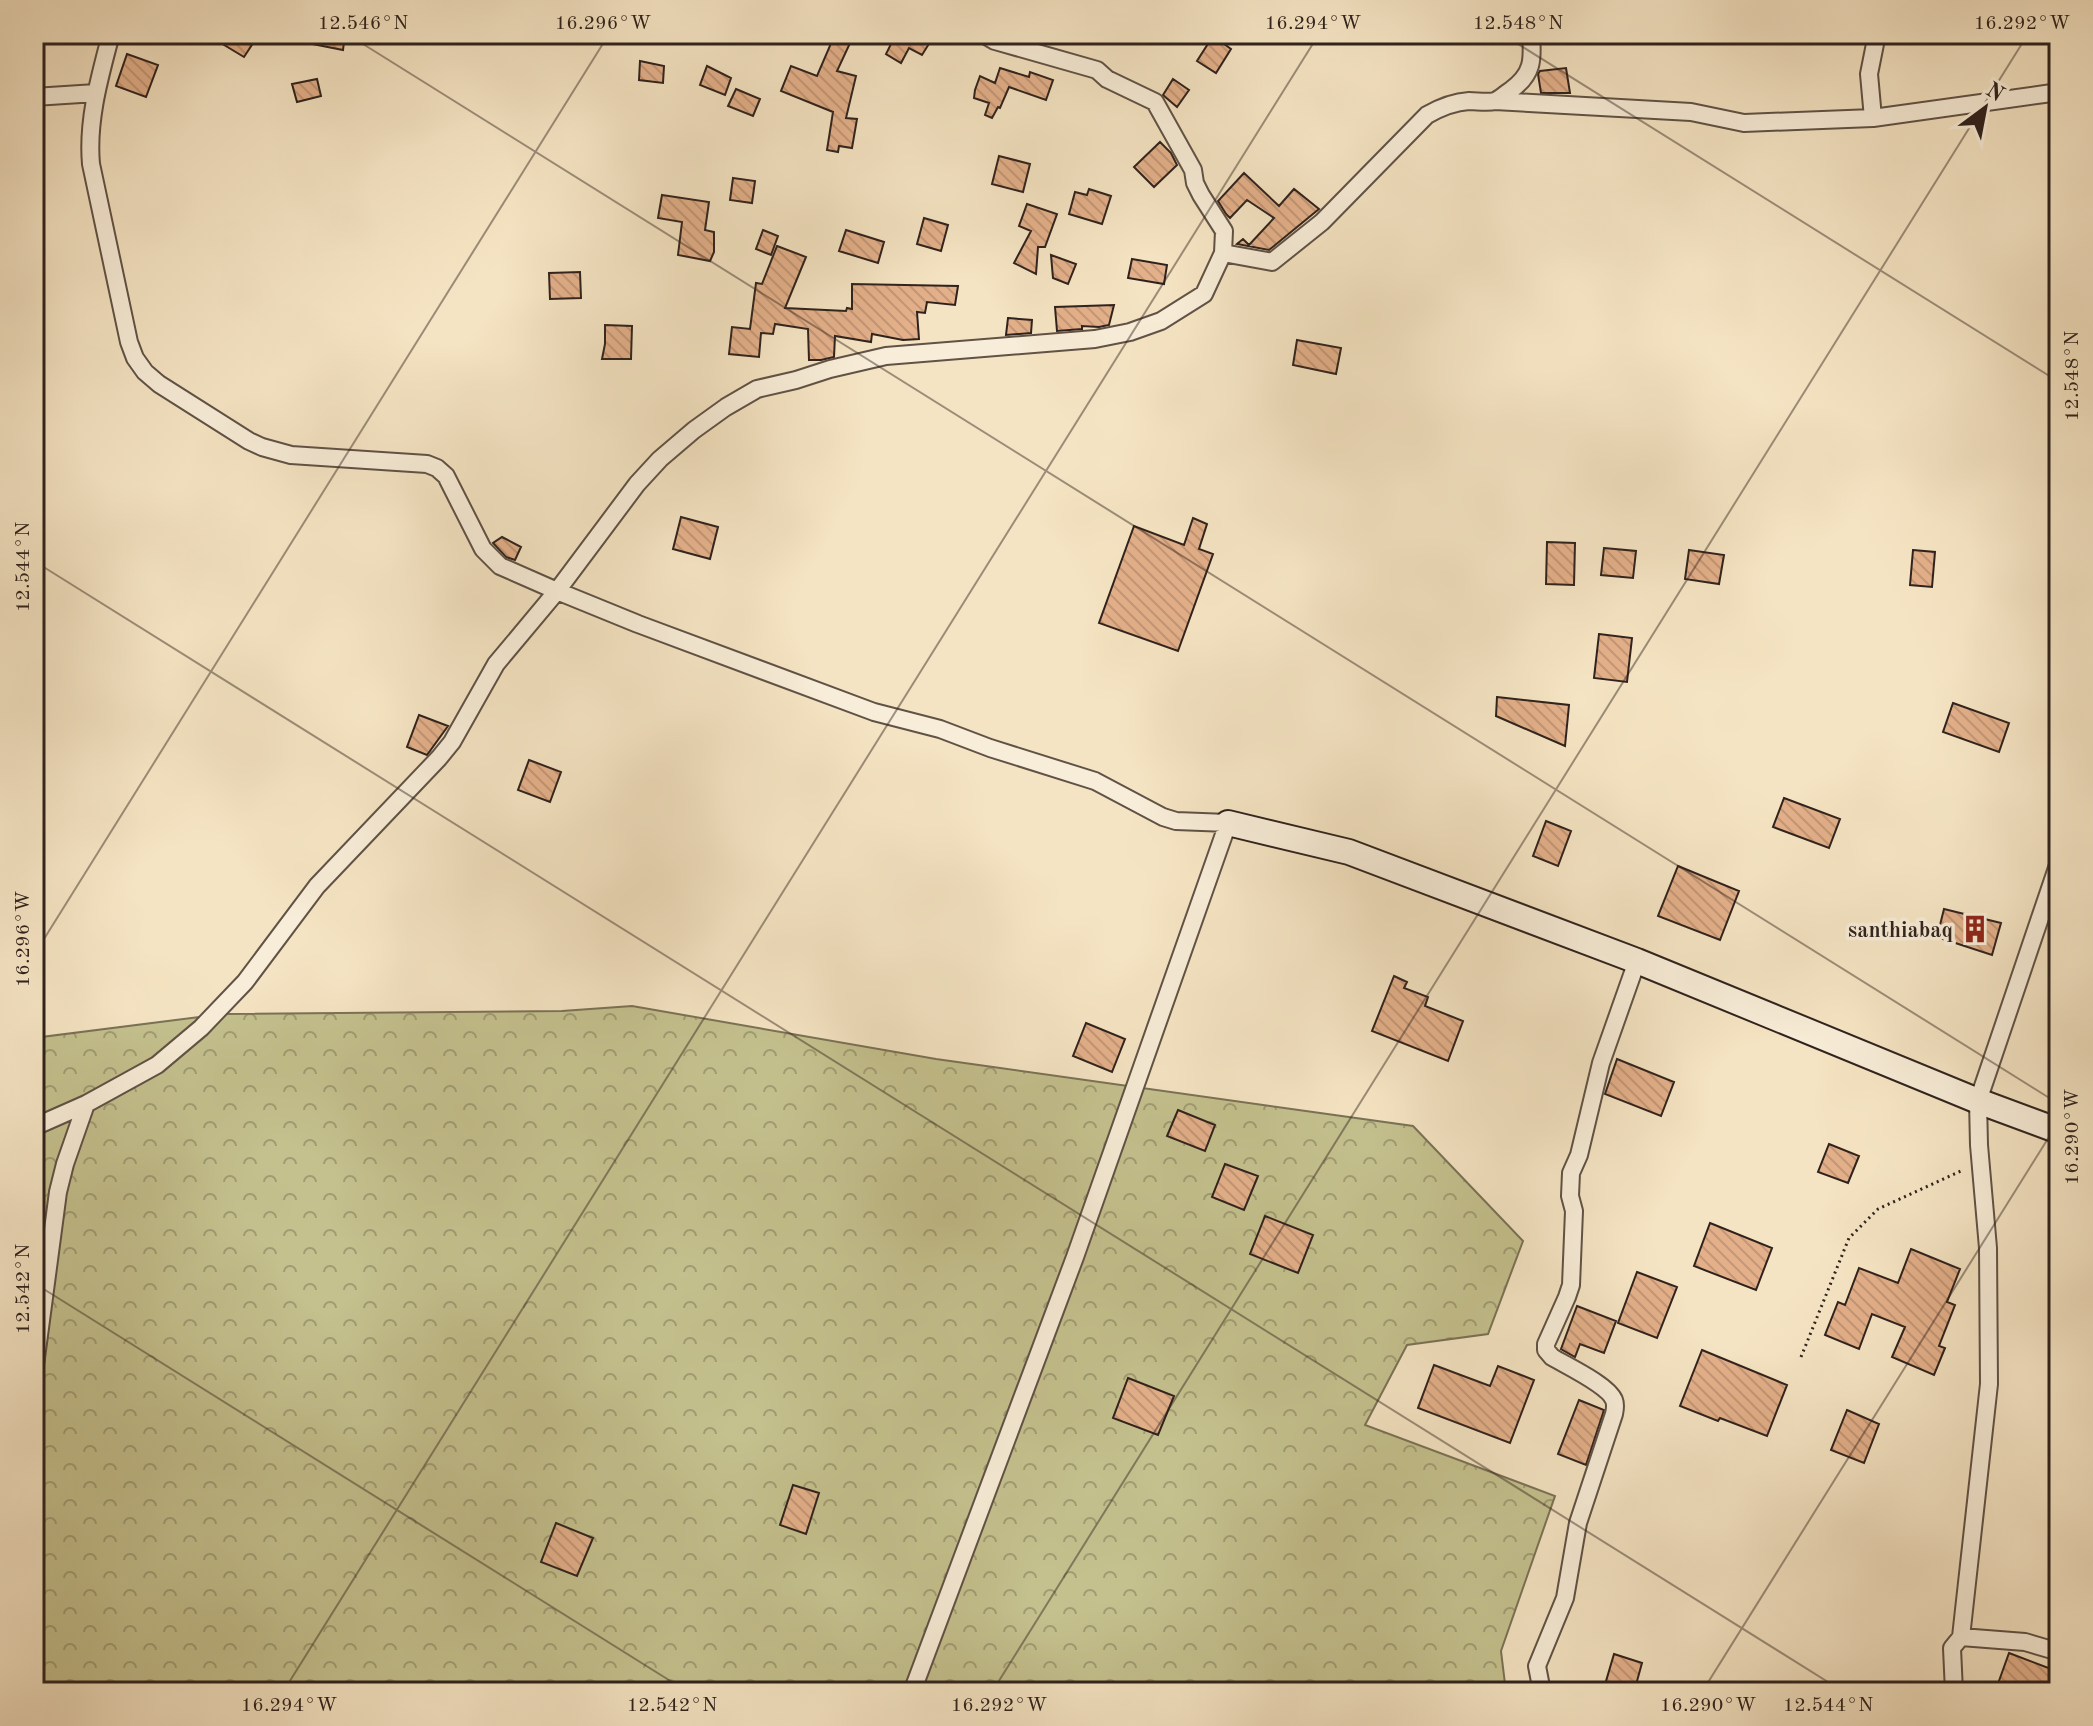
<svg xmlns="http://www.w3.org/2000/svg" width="2093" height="1726" font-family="'Old Standard TT',serif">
	<defs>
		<pattern id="forest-crowns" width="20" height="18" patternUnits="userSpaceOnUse" patternTransform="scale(2)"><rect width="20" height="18" fill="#c4c18e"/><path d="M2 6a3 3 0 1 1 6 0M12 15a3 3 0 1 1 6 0" fill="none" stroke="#a09c73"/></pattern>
		<pattern id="building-back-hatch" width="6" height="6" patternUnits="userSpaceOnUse" patternTransform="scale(2)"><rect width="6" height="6" fill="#e3b08a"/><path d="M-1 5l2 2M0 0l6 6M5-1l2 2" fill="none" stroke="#c39777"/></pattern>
	</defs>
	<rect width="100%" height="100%" fill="#f5e4c3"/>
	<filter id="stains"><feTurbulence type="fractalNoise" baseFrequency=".0025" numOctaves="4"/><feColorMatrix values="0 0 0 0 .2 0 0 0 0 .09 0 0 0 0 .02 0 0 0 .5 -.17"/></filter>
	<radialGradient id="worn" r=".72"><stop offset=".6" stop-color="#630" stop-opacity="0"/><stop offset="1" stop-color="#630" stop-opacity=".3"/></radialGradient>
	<path fill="url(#forest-crowns)" stroke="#7a7256" stroke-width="2" d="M632 1006 936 1059 1413 1126 1523 1241 1488 1334 1407 1345 1365 1425 1555 1496 1501 1651 1506 1692H34V1038L223 1014 562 1011Z"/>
	<path fill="url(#building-back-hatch)" stroke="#2f221d" stroke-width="2" d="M206 34H259L244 57Z
		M298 34H345L343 50 297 41Z
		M835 34 851 41 837 71 856 76 846 118 857 119 852 148 839 146 838 152 827 150 833 112 781 91 791 66 817 76Z
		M887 34H935L922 55 909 48 901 63 886 54 894 38Z
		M1213 36 1231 49 1216 73 1197 61Z
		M127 54 158 65 146 97 116 86Z
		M640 61 664 66 663 83 639 80Z
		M707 66 731 78 725 95 700 85Z
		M1000 68 1029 77 1030 72 1053 80 1046 100 1009 87 1000 108 998 107 992 118 985 115 989 103 974 98 975 90 980 76 995 83Z
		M1566 68 1570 93H1541L1538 74 1540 71Z
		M317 79 321 96 297 102 292 84Z
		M1173 79 1189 90 1177 107 1163 95Z
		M736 89 760 99 753 116 728 106Z
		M1160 142 1171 153 1177 165 1154 187 1134 167Z
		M999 156 1030 164 1023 192 992 184Z
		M1244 173 1279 206 1294 189 1319 209 1269 250 1237 244 1243 239 1249 245 1274 218 1247 200 1230 218 1226 214 1218 201Z
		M733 178 755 181 752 203 730 200Z
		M1089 189 1111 196 1102 224 1069 214 1075 192 1087 195Z
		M662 195 709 202 705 230 714 232V252L710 261 678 255 682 222 658 218Z
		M1027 204 1057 214 1045 247H1038L1036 274 1014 263 1031 231 1019 226Z
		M924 218 948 225 941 251 917 244Z
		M763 230 778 236 771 255 756 249Z
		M846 230 884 242 878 263 839 251Z
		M777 246 806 257 785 308 846 311 847 308 852 309V284L958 286 955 305 927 302 925 313 917 312 919 339 903 340 872 334 871 342 835 336 834 357 821 360H809L808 329 775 324 773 334 761 333 759 357 729 354 732 327 750 329 756 283 762 284Z
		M1051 255 1076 264 1068 284 1053 278Z
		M1132 259 1167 265 1164 284 1128 278Z
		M580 272 581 298 550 299 549 273Z
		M1114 305 1109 325 1099 327 1082 326V329L1057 331 1055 307Z
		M1008 318 1032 320 1031 333 1006 335Z
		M605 325 632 326 631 359H602L605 344Z
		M1297 340 1341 348 1336 374 1293 365Z
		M681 517 718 527 710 559 673 549Z
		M1193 518 1207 524 1199 549 1213 554 1178 651 1099 623 1134 526 1184 545Z
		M502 537 521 547 515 560 506 557 493 543Z
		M1547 542 1575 543 1574 585 1546 584Z
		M1604 548 1636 551 1633 578 1601 575Z
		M1689 550 1724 555 1719 584 1685 579Z
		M1913 550 1935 552 1932 587 1910 585Z
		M1599 634 1632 638 1627 682 1594 678Z
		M1497 697 1569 705 1565 746 1496 716Z
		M1953 703 2009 723 1999 752 1943 732Z
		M419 715 448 726 427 755 407 747Z
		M529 760 561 772 550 802 518 790Z
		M1784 798 1840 819 1829 848 1773 827Z
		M1546 821 1571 831 1558 866 1533 856Z
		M1678 866 1739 891 1720 940 1658 916Z
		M1944 909 2001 923 1992 955 1937 937Z
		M1394 976 1407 982 1404 988 1428 997 1425 1006 1463 1021 1448 1061 1372 1031Z
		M1086 1023 1125 1039 1112 1072 1073 1056Z
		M1617 1059 1674 1082 1661 1116 1605 1094Z
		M1178 1110 1215 1125 1205 1151 1167 1136Z
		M1829 1144 1859 1156 1848 1183 1818 1172Z
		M1225 1164 1258 1176 1244 1210 1212 1197Z
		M1265 1216 1313 1235 1298 1273 1250 1254Z
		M1710 1223 1772 1248 1756 1290 1694 1266Z
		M1911 1249 1960 1269 1947 1302 1955 1305 1939 1346 1945 1348 1934 1375 1892 1357 1905 1327 1872 1314 1859 1349 1825 1335 1838 1302 1845 1305 1859 1268 1898 1283Z
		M1637 1272 1677 1287 1657 1338 1618 1323Z
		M1577 1306 1616 1321 1604 1353 1580 1344 1575 1357 1561 1349Z
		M1702 1350 1787 1385 1767 1436 1720 1418 1718 1421 1680 1406Z
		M1434 1365 1490 1386 1498 1366 1534 1380 1510 1443 1418 1408Z
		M1128 1378 1174 1396 1158 1435 1113 1418Z
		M1579 1400 1604 1410 1586 1465 1558 1454Z
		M1847 1410 1879 1424 1864 1463 1831 1450Z
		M793 1485 819 1493 806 1534 780 1525Z
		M556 1523 593 1538 577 1576 541 1562Z
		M2009 1653 2059 1672V1692H1995Z
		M1614 1654 1642 1663 1634 1692H1615L1604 1688Z"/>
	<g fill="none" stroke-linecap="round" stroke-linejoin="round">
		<defs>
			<path id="street" d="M111 34C100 76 87 120 91 164L129 342 135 358 145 372 159 384 249 441 262 447 291 455 427 464 437 468 446 476 483 549 500 566 557 591 638 624 874 712 940 729 990 748 1095 781 1163 817 1176 821 1228 823 1075 1257 912 1692
				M983 34 995 41 1097 70 1107 79 1155 102 1193 170 1195 183 1201 195 1224 231 1223 253
				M34 97 96 93
				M1495 101 1691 112 1744 123 1873 118 2059 92
				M1873 118 1869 74 1877 34
				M34 1127 86 1104 157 1065 201 1028 245 982 317 886 439 758 452 742 496 664 557 591 637 484 660 459 694 430 726 407 757 389 796 380 830 369 886 356 1095 339 1130 332 1161 321 1204 294 1223 253 1272 262 1322 222 1427 115C1441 107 1453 102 1469 101 1477 101 1488 103 1495 101 1500 99 1506 93 1511 90 1533 74 1533 60 1531 34
				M34 1373 58 1192 65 1164 86 1104
				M1961 1637 2025 1642 2059 1652
				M1542 1692 1537 1666 1565 1598 1578 1523 1614 1414C1615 1409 1616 1405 1614 1400 1608 1385 1567 1366 1552 1357L1546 1350V1344L1567 1297 1571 1285 1574 1211 1570 1196 1571 1173 1579 1155 1601 1063 1637 961
				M1954 1692 1952 1648 1961 1637 1989 1384 1988 1248 1979 1145 1978 1101 2059 862"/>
			<path id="secondary" d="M1228 823 1349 852 1637 961 1978 1101 2059 1131"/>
		</defs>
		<use href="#street" stroke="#605246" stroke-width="20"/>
		<use href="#secondary" stroke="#2f221d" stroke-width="28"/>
		<path stroke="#2f221d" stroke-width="3" stroke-dasharray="2 4" stroke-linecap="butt" d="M1801 1357 1849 1238 1878 1209 1963 1170"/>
		<use href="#street" stroke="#f8edd8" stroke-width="16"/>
		<use href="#secondary" stroke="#f8edd8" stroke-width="24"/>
	</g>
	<path fill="none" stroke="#2f221d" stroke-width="2" stroke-opacity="0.45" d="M347 34 2059 1104M1502 34 2059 382M34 561 1844 1692M34 955 609 34M34 1283 688 1692M283 1692 1319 34M992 1692 2028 34M1702 1692 2059 1121"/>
	<defs>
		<symbol id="building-bare" viewBox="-9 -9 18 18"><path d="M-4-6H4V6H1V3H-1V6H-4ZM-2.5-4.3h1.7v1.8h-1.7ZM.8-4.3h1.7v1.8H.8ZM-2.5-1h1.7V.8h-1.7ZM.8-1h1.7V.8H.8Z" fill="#8f2418" stroke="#f8edd8" stroke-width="2.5" paint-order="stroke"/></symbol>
	</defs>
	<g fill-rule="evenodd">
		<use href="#building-bare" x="1955" y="909" width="40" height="40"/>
	</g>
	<g text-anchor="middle" stroke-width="7" stroke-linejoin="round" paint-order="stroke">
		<g font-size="22" font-weight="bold" fill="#2f221d" stroke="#f8edd8" text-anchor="end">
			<text x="1953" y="937">santhiabaq</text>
		</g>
	</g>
	<rect width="2093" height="1726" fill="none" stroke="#f5e4c3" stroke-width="88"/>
	<g transform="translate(1985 108) rotate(32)" stroke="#f8edd8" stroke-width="6" paint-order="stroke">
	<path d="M0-6L14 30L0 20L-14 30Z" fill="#2f221d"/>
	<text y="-12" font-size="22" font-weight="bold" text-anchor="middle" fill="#2f221d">N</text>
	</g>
	<rect x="44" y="44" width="2005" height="1638" fill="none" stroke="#2f221d" stroke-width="3"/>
	<g font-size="20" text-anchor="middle" fill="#2f221d">
		<text x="363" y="29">12.546°N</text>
		<text x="603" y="29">16.296°W</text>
		<text x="1313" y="29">16.294°W</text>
		<text x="1518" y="29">12.548°N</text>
		<text x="2022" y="29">16.292°W</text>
		<text transform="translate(2071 376) rotate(-90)" y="7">12.548°N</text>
		<text transform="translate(22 567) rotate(-90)" y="7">12.544°N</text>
		<text transform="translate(22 939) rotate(-90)" y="7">16.296°W</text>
		<text transform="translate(2071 1137) rotate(-90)" y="7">16.290°W</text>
		<text transform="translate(22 1289) rotate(-90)" y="7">12.542°N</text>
		<text x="289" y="1711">16.294°W</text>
		<text x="672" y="1711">12.542°N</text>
		<text x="999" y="1711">16.292°W</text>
		<text x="1708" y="1711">16.290°W</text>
		<text x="1828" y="1711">12.544°N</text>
	</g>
	<rect width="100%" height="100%" filter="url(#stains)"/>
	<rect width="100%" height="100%" fill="url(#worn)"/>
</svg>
